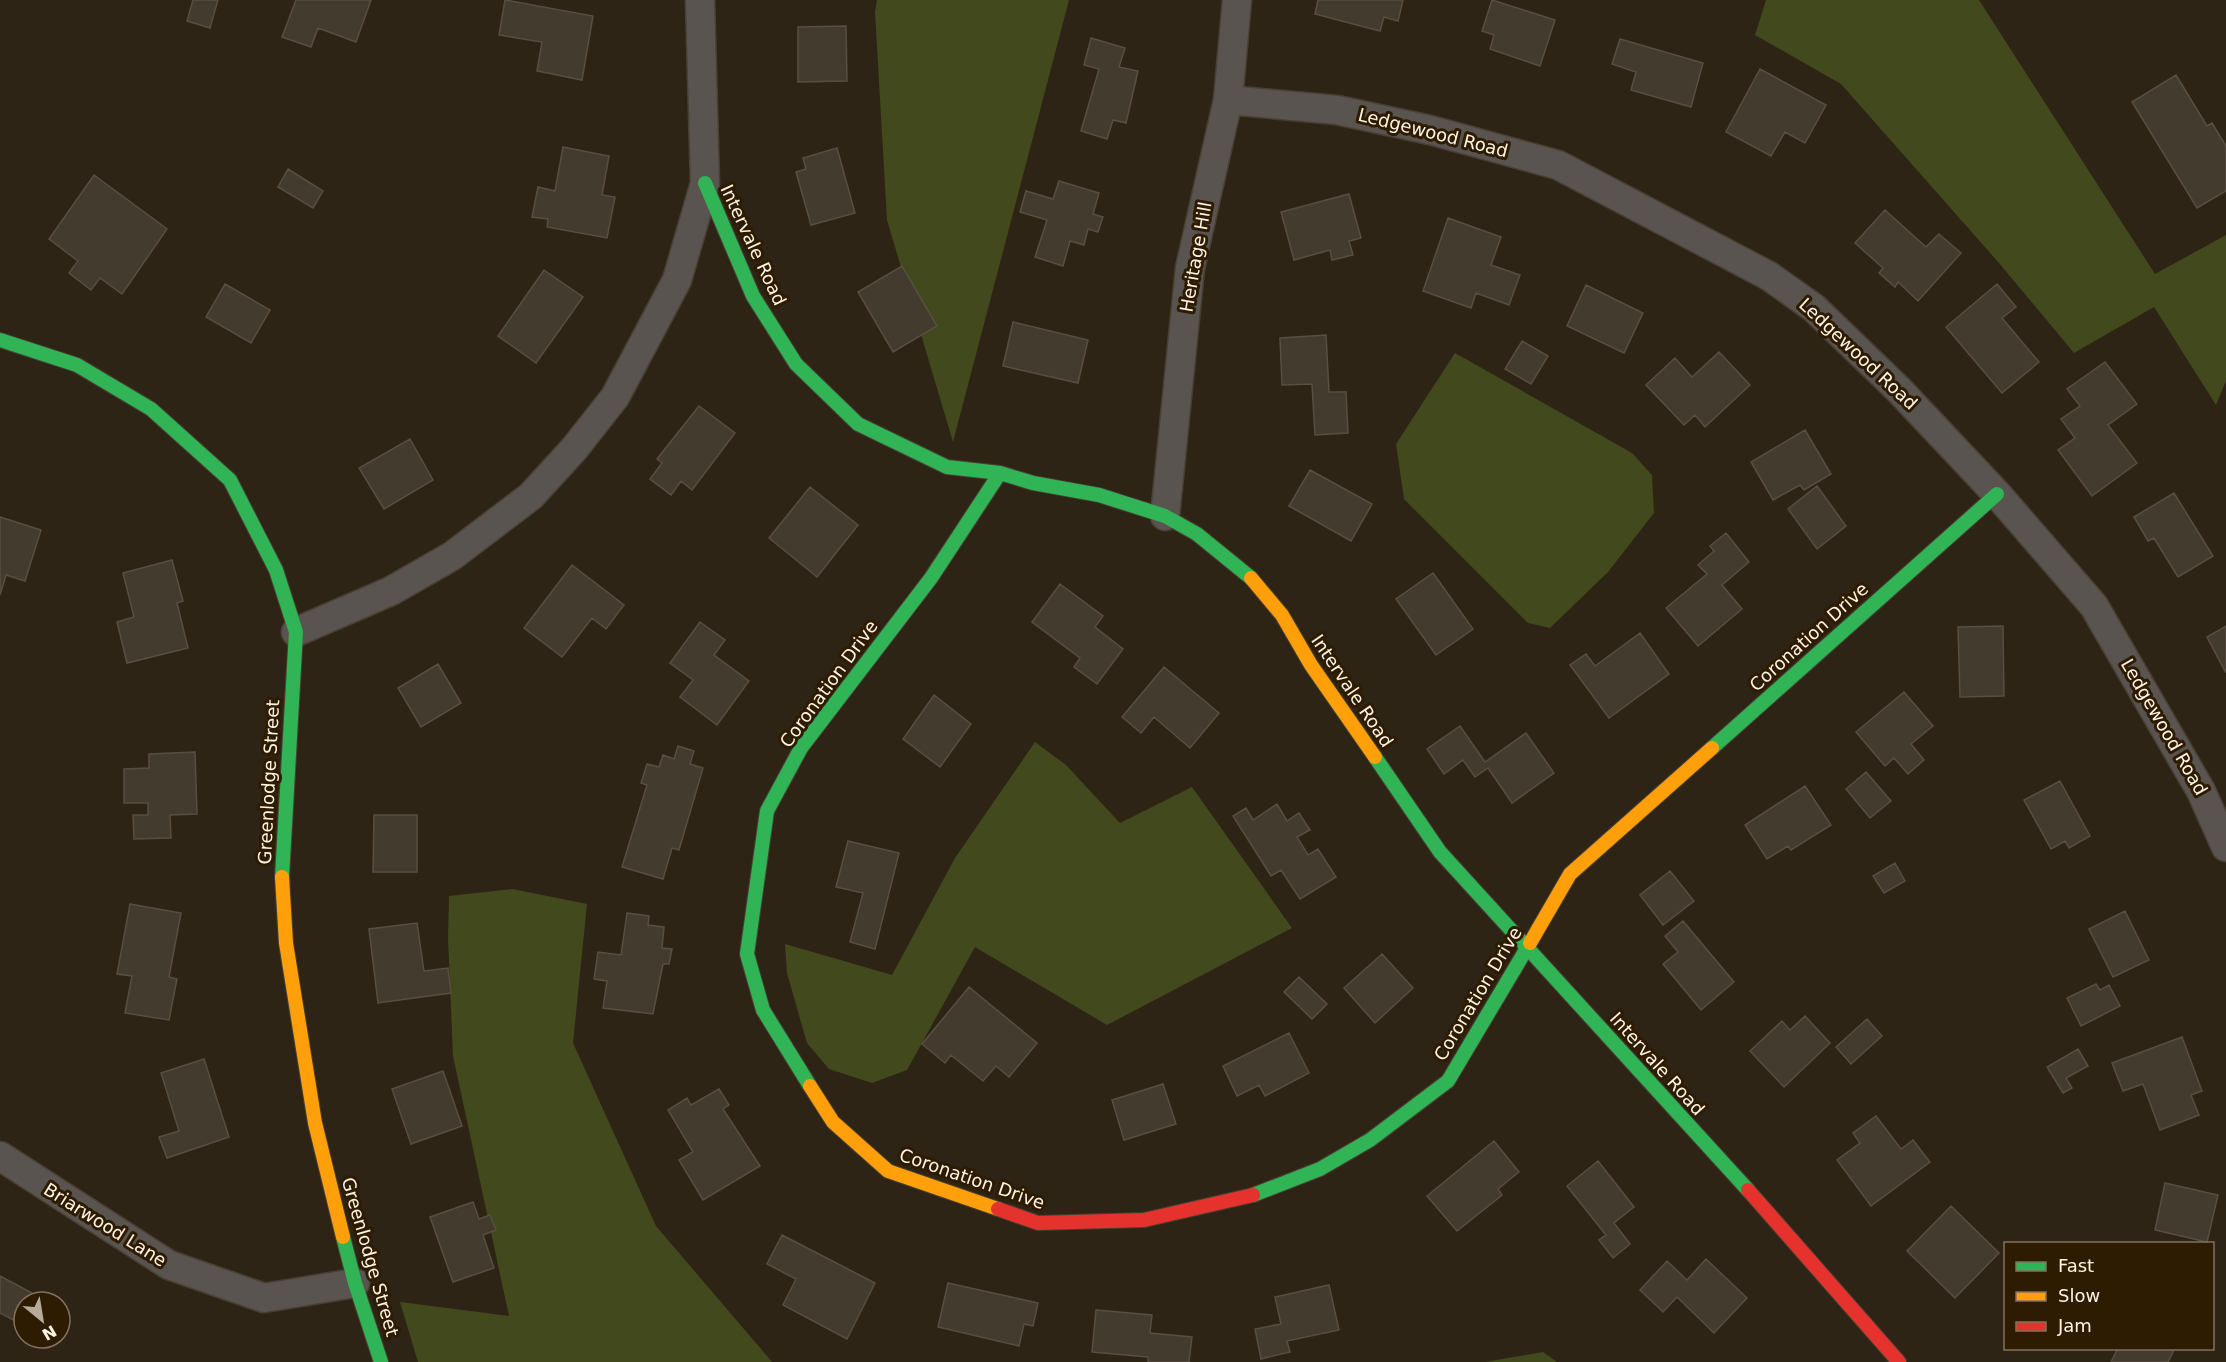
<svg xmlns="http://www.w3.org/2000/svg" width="2226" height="1362" font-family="'DejaVu Sans',sans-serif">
	<rect width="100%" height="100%" fill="#2e2416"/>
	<path fill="#42491d" d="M877 0H1069L953 442 887 220 875 12Z
		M1766 0H1979L2155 274 2226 235V381L2216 405 2154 307 2074 353 1999 263 1841 84 1755 35Z
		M1455 353 1632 453 1652 475 1654 513 1608 572 1550 628 1528 623 1404 499 1396 444Z
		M1035 742 1066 765 1120 823 1192 787 1292 928 1107 1025 975 947 907 1070 872 1083 829 1069 807 1043 787 973 785 944 892 975 955 858Z
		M512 889 587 904 573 1043 656 1226 772 1362H418L400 1302 509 1316 453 1056 448 938 449 896Z
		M1543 1352 1557 1362H1485Z"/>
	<path fill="#443b2f" stroke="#584e42" stroke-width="1.5" d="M193 0H218L210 28 187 21Z
		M296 0H371L356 42 318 28 311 47 282 37Z
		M505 0 593 16 582 80 537 71 542 42 499 35Z
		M1318 0H1403L1398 21 1384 17 1380 31 1315 14Z
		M1492 0 1555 20 1540 66 1490 49 1494 35 1482 31Z
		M846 26 847 81 798 82V27Z
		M1091 38 1125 48 1119 67 1138 71 1126 123 1113 120 1107 139 1081 131 1099 69 1084 65Z
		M1620 39 1703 63 1691 107 1631 90 1636 72 1612 64Z
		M1760 69 1826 105 1805 143 1785 132 1771 156 1726 132Z
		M2176 75 2207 126 2212 123 2226 146V191L2197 208 2132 102Z
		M563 147 609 156 602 195 615 197 607 238 547 227 548 219 532 217 538 187 555 191Z
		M837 148 855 213 811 225 796 172 806 169 803 158Z
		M288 169 323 191 313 208 278 187Z
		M94 175 167 229 122 294 100 278 91 290 69 273 78 261 49 239Z
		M1059 181 1099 193 1093 214 1103 217 1098 232 1088 229 1084 245 1070 241 1063 266 1035 257 1047 220 1020 212 1026 191 1053 199Z
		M1349 194 1361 238 1349 241 1353 255 1332 260 1330 250 1294 260 1281 212Z
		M1885 210 1926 247 1939 234 1961 253 1918 301 1898 282 1895 287 1879 273 1883 268 1855 243Z
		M1448 218 1501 237 1491 265 1520 275 1509 305 1476 293 1471 308 1423 291Z
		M902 266 937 326 893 352 858 292Z
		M544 270 583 297 536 363 498 336Z
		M225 284 270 310 251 343 206 317Z
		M1997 284 2016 307 2002 318 2039 362 2002 393 1946 327Z
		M1586 285 1643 313 1624 353 1567 326Z
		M1013 322 1088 340 1078 383 1003 366Z
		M1326 335 1329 392H1346L1348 433 1315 435 1312 384 1282 385 1280 338Z
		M1522 341 1548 356 1531 384 1505 369Z
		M1719 352 1750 385 1705 427 1695 415 1684 425 1646 385 1675 358 1692 377Z
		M2105 362 2137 404 2108 425 2137 463 2092 496 2058 450 2075 438 2061 419 2080 406 2067 389Z
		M699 406 735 433 692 490 681 481 671 495 650 479 662 463 657 459Z
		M1805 430 1831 474 1804 490 1800 485 1773 500 1751 462Z
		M410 439 433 480 384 509 359 468Z
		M1310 470 1372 504 1351 541 1289 506Z
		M1817 486 1846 526 1817 549 1788 509Z
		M810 487 858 525 817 577 769 538Z
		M2174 493 2213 556 2178 577 2154 538 2148 541 2134 517Z
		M0 517 41 530 25 581 6 575 0 595Z
		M1726 533 1749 562 1722 585 1742 609 1698 646 1666 608 1707 574 1698 565 1714 551 1710 546Z
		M172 560 183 601 177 603 188 648 127 663 117 622 134 617 123 573Z
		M572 565 624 605 606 629 592 618 562 657 524 628Z
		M1433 573 1473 629 1436 655 1396 599Z
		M1060 584 1103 616 1095 627 1123 649 1097 684 1074 667 1080 658 1032 622Z
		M700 622 725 640 714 655 749 681 717 725 680 697 693 680 670 663Z
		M2003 626 2004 696 1960 697 1958 627Z
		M2226 626V673L2207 637Z
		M1640 633 1669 674 1609 718 1570 665 1586 654 1595 666Z
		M438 664 461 703 421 727 398 688Z
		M1164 667 1219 713 1190 748 1154 717 1141 733 1122 717Z
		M1904 692 1933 726 1911 744 1924 760 1908 774 1894 758 1885 766 1856 732Z
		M934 695 971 724 940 767 903 739Z
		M1460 726 1485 762 1526 733 1554 773 1512 803 1488 768 1475 777 1463 760 1444 774 1427 749Z
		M678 746 694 751 690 764 703 768 679 850 672 848 663 879 622 867 647 785 641 783 647 764 659 767 663 755 674 759Z
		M195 752 197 814 170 815 171 838 134 839 133 815H148V803H124V769L149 768V754Z
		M1866 772 1891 801 1870 818 1846 789Z
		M2060 781 2090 836 2069 848 2065 841 2051 849 2024 800Z
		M1805 786 1831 825 1791 850 1788 846 1767 859 1745 825Z
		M1277 804 1287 821 1299 813 1310 830 1297 837 1308 855 1318 849 1336 877 1300 899 1281 870 1271 876 1233 816 1246 808 1253 820Z
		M374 815H417V872H373Z
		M848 841 899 853 875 949 850 942 863 893 836 887Z
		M1895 863 1905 881 1884 893 1873 876Z
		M1670 871 1694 901 1663 925 1640 895Z
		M130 904 181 913 169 977 177 979 169 1020 125 1013 132 976 117 974Z
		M2125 911 2149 960 2113 977 2089 929Z
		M627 913 649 916 648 925 664 927 662 948 672 949 669 964H663L653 1014 603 1008 607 981 594 979 598 952 621 955Z
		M1683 921 1734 982 1701 1010 1663 964 1678 952 1665 936Z
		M417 923 424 971 448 968 451 993 378 1003 369 929Z
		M1382 954 1413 988 1375 1023 1344 988Z
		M1299 977 1327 1004 1312 1019 1284 992Z
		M2096 984 2100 990 2109 985 2120 1006 2081 1026 2067 998Z
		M969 987 1037 1043 1009 1077 996 1066 983 1081 951 1055 945 1063 922 1044Z
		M1805 1016 1830 1043 1784 1087 1750 1051 1782 1021 1790 1030Z
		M1867 1019 1882 1036 1851 1064 1836 1047Z
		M1289 1033 1309 1073 1265 1096 1259 1085 1237 1096 1223 1066Z
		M2182 1037 2202 1091 2191 1095 2199 1115 2160 1130 2143 1084 2123 1091 2112 1063Z
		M2078 1049 2088 1066 2066 1078 2072 1088 2063 1093 2047 1067Z
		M204 1059 229 1137 167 1158 159 1137 179 1131 161 1073Z
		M443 1071 462 1126 411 1144 392 1089Z
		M1163 1084 1176 1124 1124 1140 1112 1100Z
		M719 1089 729 1105 723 1109 760 1166 703 1200 679 1160 693 1152 668 1110 687 1098 691 1105Z
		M1876 1116 1901 1149 1913 1140 1930 1162 1871 1206 1837 1160 1860 1143 1853 1133Z
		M1494 1141 1519 1172 1498 1189 1502 1195 1457 1231 1427 1196Z
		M1598 1161 1634 1207 1614 1223 1630 1244 1613 1258 1599 1240 1606 1235 1567 1186Z
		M2165 1183 2218 1195 2207 1242 2155 1230Z
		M473 1202 479 1219 490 1215 496 1230 483 1235 494 1268 453 1282 430 1217Z
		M1951 1206 1999 1253 1955 1298 1907 1251Z
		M782 1235 875 1283 847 1339 783 1305 796 1279 767 1264Z
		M1706 1259 1747 1298 1714 1333 1677 1297 1663 1312 1640 1290 1667 1261 1687 1280Z
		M0 1276 32 1293 27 1302H24L17 1322 0 1313Z
		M948 1283 1038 1303 1033 1326 1024 1324 1019 1346 938 1327Z
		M1329 1285 1339 1330 1287 1341 1290 1352 1261 1359 1255 1329 1281 1324 1275 1297Z
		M1096 1310 1152 1315 1150 1333 1192 1337 1189 1362H1148V1357L1092 1352Z
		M2118 1348H2175L2168 1362H2111Z"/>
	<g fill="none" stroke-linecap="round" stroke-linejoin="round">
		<defs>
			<path id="street" d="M1228 100 1337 110 1430 130 1558 165 1769 276 1814 308 1899 390 1997 494 2094 606 2201 791 2226 847
				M1165 516 1190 268 1228 100 1237 0
				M296 632 391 591 452 556 531 496 574 449 615 397 677 280 705 183 700 0
				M0 1156 169 1265 264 1298 355 1283"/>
			<path id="fast" d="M705 183 753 296 796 364 858 424 947 467 1000 473 1033 483 1099 495 1165 516 1197 534 1251 578
				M0 340 77 365 151 409 230 480 276 570 296 632 282 877
				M1712 748 1997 494
				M1375 757 1440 852 1748 1190
				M810 1086 763 1010 747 954 767 811 801 748 931 578 1000 473
				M1253 1195 1320 1169 1370 1140 1448 1081 1530 943
				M343 1237 355 1283 381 1362"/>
			<path id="slow" d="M1251 578 1282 615 1311 665 1375 757
				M282 877 286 943 315 1123 343 1237
				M1530 943 1570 874 1712 748
				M810 1086 833 1122 888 1171 998 1209"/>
			<path id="jam" d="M1748 1190 1899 1362
				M998 1209 1038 1223 1144 1220 1253 1195"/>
		</defs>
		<use href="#street" stroke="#494034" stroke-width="31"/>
		<use href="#fast" stroke="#494034" stroke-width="16"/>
		<use href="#slow" stroke="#494034" stroke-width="16"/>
		<use href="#jam" stroke="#494034" stroke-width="16"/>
		<use href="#street" stroke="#5a5451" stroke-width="28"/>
		<use href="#fast" stroke="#30b455" stroke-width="14"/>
		<use href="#slow" stroke="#ff9f0a" stroke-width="14"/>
		<use href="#jam" stroke="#e5322d" stroke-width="14"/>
	</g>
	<g text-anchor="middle" stroke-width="6" stroke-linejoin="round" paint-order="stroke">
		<g font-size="18" fill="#fff3e3" stroke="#2e1c02">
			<text transform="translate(1433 133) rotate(14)" y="6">Ledgewood Road</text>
			<text transform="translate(753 245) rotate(65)" y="6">Intervale Road</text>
			<text transform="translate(1196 257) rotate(-80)" y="6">Heritage Hill</text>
			<text transform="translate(1858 354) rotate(43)" y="6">Ledgewood Road</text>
			<text transform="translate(1809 637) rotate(-42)" y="6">Coronation Drive</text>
			<text transform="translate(829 684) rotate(-54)" y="6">Coronation Drive</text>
			<text transform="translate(1352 691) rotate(56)" y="6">Intervale Road</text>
			<text transform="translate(2164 727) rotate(60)" y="6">Ledgewood Road</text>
			<text transform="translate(269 782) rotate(-87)" y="6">Greenlodge Street</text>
			<text transform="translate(1478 994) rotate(-59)" y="6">Coronation Drive</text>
			<text transform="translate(1657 1064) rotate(48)" y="6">Intervale Road</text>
			<text transform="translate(972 1179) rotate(19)" y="6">Coronation Drive</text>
			<text transform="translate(105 1225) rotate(32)" y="6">Briarwood Lane</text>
			<text transform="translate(370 1257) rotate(74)" y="6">Greenlodge Street</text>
		</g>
	</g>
	<rect x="2004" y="1242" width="210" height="108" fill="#2e1c02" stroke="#82725c" stroke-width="1.5"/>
	<rect x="2016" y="1262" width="30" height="9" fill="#30b455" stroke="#82725c" stroke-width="1.5"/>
	<text x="2058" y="1272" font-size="18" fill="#fff3e3">Fast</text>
	<rect x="2016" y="1292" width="30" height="9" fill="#ff9f0a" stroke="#82725c" stroke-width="1.5"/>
	<text x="2058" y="1302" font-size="18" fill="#fff3e3">Slow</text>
	<rect x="2016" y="1322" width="30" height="9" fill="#e5322d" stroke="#82725c" stroke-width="1.5"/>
	<text x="2058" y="1332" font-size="18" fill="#fff3e3">Jam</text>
	<g transform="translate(42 1320) rotate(150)"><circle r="28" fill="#2e1c02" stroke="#82725c" stroke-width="1.5"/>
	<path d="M0-4.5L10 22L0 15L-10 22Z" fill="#b6ab9b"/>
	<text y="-9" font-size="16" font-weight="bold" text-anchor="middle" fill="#fff3e3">N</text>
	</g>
</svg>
